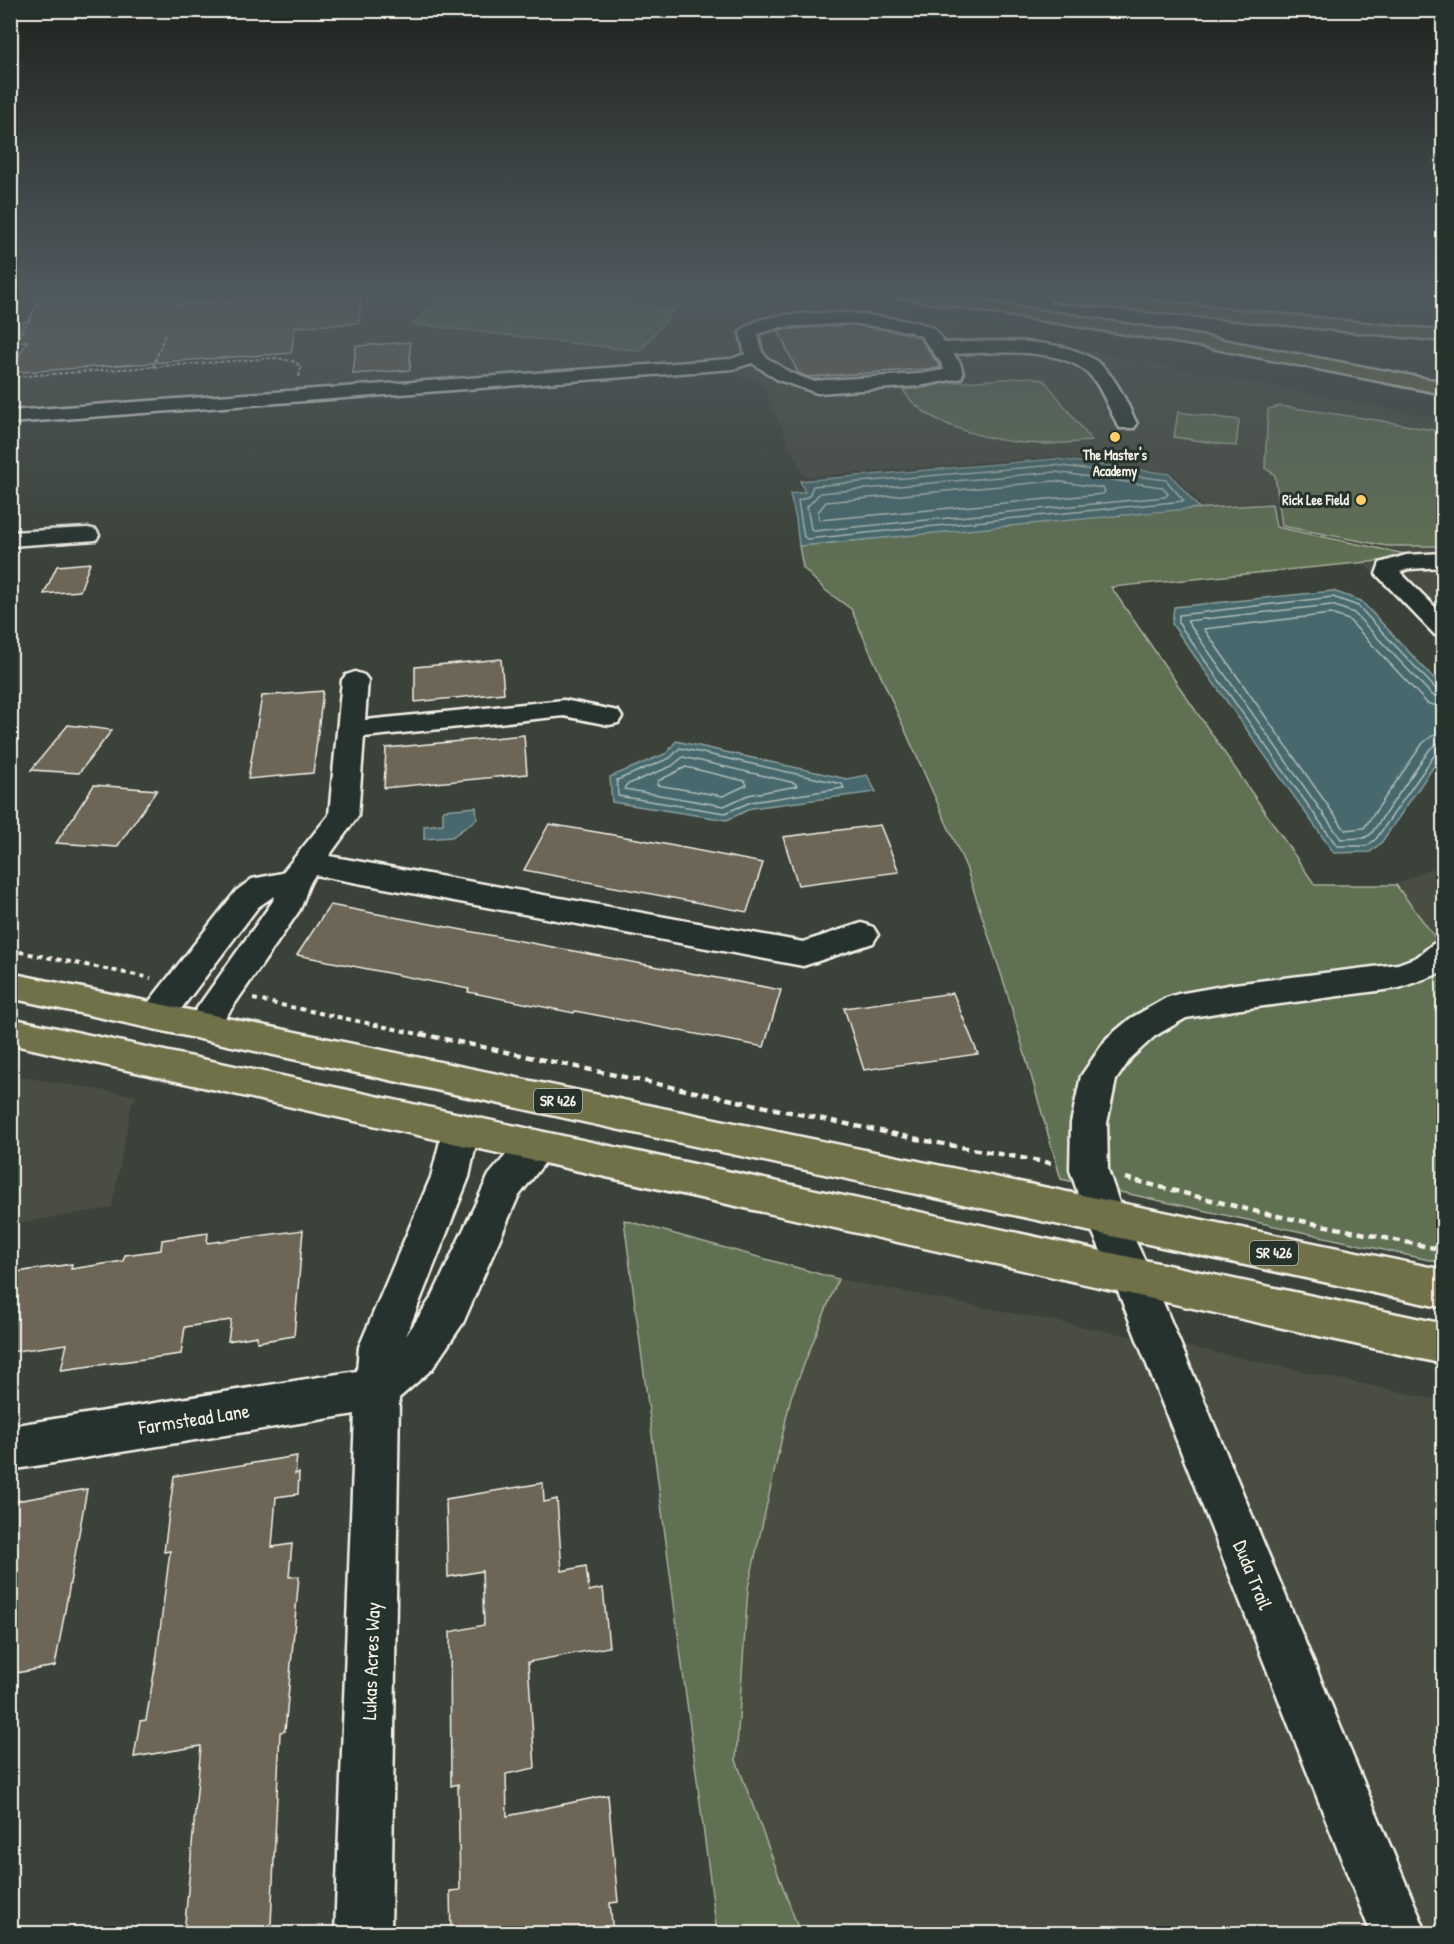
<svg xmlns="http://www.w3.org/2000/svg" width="1454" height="1944" font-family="'Patrick Hand',sans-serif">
	<rect width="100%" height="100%" fill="#3b4239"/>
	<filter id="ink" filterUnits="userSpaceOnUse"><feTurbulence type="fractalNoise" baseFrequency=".0167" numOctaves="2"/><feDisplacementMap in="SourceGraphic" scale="12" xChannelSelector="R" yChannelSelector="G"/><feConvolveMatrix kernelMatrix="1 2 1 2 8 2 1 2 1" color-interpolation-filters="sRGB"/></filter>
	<g filter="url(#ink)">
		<path fill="#4a4d42" d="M11 292H710L923 319 1443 419V553L1421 555 1278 526 1274 502 1203 507 1173 473 1052 456 804 477 761 383 711 366 11 417Z
			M1443 555V647L1364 564Z
			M1443 849V948L1396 885 1435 866Z
			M11 1075 137 1096 132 1103 112 1208 11 1224Z
			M838 1279 1136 1337 1372 1933H800L736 1760 748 1589 791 1397Z
			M1180 1345 1443 1401V1933H1426Z"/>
		<path fill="#5e7053" stroke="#a9b09e" stroke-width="1.5" d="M451 292H510L674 310 640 351 413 324Z
			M1032 377 1045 381 1092 441C1075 442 1058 444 1041 444 999 443 926 428 903 390L924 388 946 383Z
			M1280 406 1377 420 1443 432V546H1387L1282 526 1275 475 1265 468 1268 409Z
			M1178 412 1239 420 1236 446 1174 437Z
			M1272 504 1276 527 1420 557 1111 587 1315 885H1396L1443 948V1263L1061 1179 1006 989 966 867 851 609 825 590 803 568 799 546 1158 511Z
			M624 1220 838 1279 791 1397 748 1588 736 1760 800 1933H717Z"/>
		<path fill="#47696d" stroke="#8c9f9e" stroke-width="1.5" d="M1056 459 1170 474 1199 508 799 546 796 519 790 494 805 492 800 481Z
			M1333 591 1361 601 1443 688V753L1381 843 1370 852 1334 853 1172 624 1174 607Z
			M676 741 847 779 867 775 876 792 752 808 727 820 612 802 610 777 667 753Z
			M476 807 477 819 452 837 424 839V826L443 824V810Z"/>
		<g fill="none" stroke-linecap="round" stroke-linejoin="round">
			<path stroke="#afbbb7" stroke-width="1.5" d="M1055 465 1166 480 1184 501 807 539 804 537 798 501 809 496 813 486Z
				M1055 472 1162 487 1168 494 1165 497 814 531 811 529 807 507 820 493Z
				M1055 481 1103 488 1105 491 1103 494 819 520 818 512 826 502Z
				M1444 692 1437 690 1358 606 1333 597 1179 615V624L1337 846H1367L1376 839 1436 753 1444 751
				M1444 699 1432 695 1354 613 1332 605 1187 621 1341 839 1364 838 1371 834 1430 749 1436 744 1444 743
				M1444 708 1427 703 1349 620 1331 614 1204 629 1345 830 1364 828 1423 743 1432 736 1444 734
				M680 748 842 784 844 788 751 802 725 813 618 796 617 780 670 758Z
				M683 757 795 783 797 786 748 795 724 806 624 789 626 785 672 766Z
				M686 767 745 781 747 785 723 796 657 785 658 781Z"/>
		</g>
		<path fill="#6d6656" stroke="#f4f1e8" stroke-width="1.5" d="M66 292H361L359 323 295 327 291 353 10 373 27 341 13 342 24 321H29L44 293Z
			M852 325 907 333 920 338 941 368 808 377 798 373 778 330Z
			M410 342V370L353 374 356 346Z
			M90 563 80 591 44 594 57 566Z
			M501 659 504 693 415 702V667Z
			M323 691 313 773 248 779 262 696Z
			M68 725 112 730 79 773 31 770Z
			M524 735 527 774 384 788 386 748Z
			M94 785 157 790 117 847 56 843Z
			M549 824 643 840 763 863 747 912 524 870Z
			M880 825 899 872 798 885 783 837Z
			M330 905 621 960 781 990 764 1047 575 1011 574 1013 468 992 469 989 297 955Z
			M953 993 978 1054 864 1070 844 1008Z
			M303 1230 294 1336 257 1342V1336L228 1341 231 1320 185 1327 181 1354 61 1370 67 1344 10 1352V1273L72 1264 71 1269 123 1261 125 1255 161 1250 162 1240 208 1233 207 1243Z
			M297 1456 295 1474 299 1473 298 1494 276 1497 272 1547 292 1544 289 1577 299 1576 285 1731 280 1732 271 1924 268 1925 267 1934H184L201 1746 134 1757 140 1721 146 1720 156 1662 170 1551 164 1552 174 1476Z
			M543 1483 544 1502 557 1499 562 1571 586 1566 589 1591 603 1588 609 1647 528 1662 535 1768 506 1774 507 1816 608 1795 618 1902 610 1903 613 1934H451L450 1891 460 1890 458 1784 451 1786 450 1632 484 1625 482 1571 448 1577 446 1499Z
			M87 1489 55 1666 10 1674V1502Z"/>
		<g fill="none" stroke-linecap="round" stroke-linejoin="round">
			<defs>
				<path id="minor" d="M852 313 917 322 933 328 945 343C988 341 1068 335 1101 365 1118 380 1127 404 1137 424L1134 428H1120C1109 412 1104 391 1091 376 1065 346 990 352 953 354L960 363 963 374 961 378 919 386 817 393 778 380 752 363 733 369 10 423V411L731 359 745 354 740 333C757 309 825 314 852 313ZM852 323 908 331 921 336 942 364 944 370 919 374 812 381 791 373 767 358 762 352 758 334 781 327Z
					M88 528 96 530 99 535 96 540 10 546V532Z
					M1444 553V567L1409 569 1400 572 1444 616V637L1435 635 1376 574 1380 563 1406 555Z
					M355 672 364 675 368 680 365 720 564 700 618 711 622 717 618 723 609 725 564 716 364 737 358 816 329 856 803 942 862 923 873 927 878 935 873 943 803 966 315 875C306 886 306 898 299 911L214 1034 202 1038 190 1034 185 1025 273 901 274 896 258 907 169 1025 157 1029 145 1025 140 1016 145 1007 236 891 252 879 282 873 329 815 342 680 346 675Z
					M1444 940V972L1399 988 1234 1010 1186 1018 1155 1036 1131 1058 1116 1080 1107 1123 1108 1170 1124 1217 1152 1276 1427 1934H1371L1112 1276 1086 1217 1070 1170 1071 1123 1081 1076 1107 1038 1131 1018 1166 998 1178 994 1234 984 1398 964 1417 957 1433 944Z
					M461 1114 474 1118 479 1129 469 1177 406 1336 433 1295 489 1175 523 1135 536 1130 549 1135 555 1146 549 1157 518 1197 463 1323 432 1369 399 1398 391 1934H335L355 1414 10 1470V1426L357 1371 359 1347 431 1177 443 1129 448 1118Z"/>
				<path id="major" d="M10 973 1444 1270V1308L10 998Z
					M10 1018 1444 1324V1364L10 1044Z"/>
				<path id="highway" d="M888 292H924L1206 337 1444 382V394L1206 347 896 297Z
					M1058 292 1444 331V341L1052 301 1050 297 1052 293Z"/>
			</defs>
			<use href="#minor" stroke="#f4f1e8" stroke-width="5"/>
			<use href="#major" stroke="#f4f1e8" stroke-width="5"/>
			<use href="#highway" stroke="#f4f1e8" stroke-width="5"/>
			<path stroke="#f4f1e8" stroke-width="2" stroke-dasharray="4 2" stroke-linecap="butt" d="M10 295 41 292
				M176 305 287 298 289 292
				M10 354 44 292
				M153 367 165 334
				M10 377 276 358 296 362 301 368 299 377"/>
			<path stroke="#f4f1e8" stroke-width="4" stroke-dasharray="5 4.5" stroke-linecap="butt" d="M10 950 151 978
				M253 999 428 1036"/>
			<path stroke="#f4f1e8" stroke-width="4.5" stroke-dasharray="7 5" stroke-linecap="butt" d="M421 1034 927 1141 1056 1164
				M1125 1178 1258 1212 1444 1250"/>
			<use href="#minor" fill="#26332d" fill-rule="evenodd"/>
			<use href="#major" fill="#70704a" fill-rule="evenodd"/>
			<use href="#highway" fill="#70704a" fill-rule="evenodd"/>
		</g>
	</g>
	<linearGradient id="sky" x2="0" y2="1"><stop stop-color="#20241f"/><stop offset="0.52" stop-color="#4f5a5f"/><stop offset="1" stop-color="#4f5a5f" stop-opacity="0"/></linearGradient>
	<rect width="1454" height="564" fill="url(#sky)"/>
	<g fill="#ffd166" stroke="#26332d" stroke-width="2">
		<circle cx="1115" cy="437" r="6"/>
		<circle cx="1361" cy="500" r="6"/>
	</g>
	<g text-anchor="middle" stroke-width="6" stroke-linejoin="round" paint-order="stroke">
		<g font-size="14" font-weight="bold" fill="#f4f1e8" stroke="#26332d">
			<text x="1115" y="460">The Master's<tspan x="1115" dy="16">Academy</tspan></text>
			<text x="1349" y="505" text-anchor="end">Rick Lee Field</text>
		</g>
		<g fill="#26332d" stroke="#b6b8b0" stroke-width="1.5">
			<rect x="534" y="1089" width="48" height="24" rx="4.5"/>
			<rect x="1250" y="1241" width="48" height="24" rx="4.5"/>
		</g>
		<g font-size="15" font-weight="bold" fill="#f4f1e8">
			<text x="558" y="1106">SR 426</text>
			<text x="1274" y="1258">SR 426</text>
		</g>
		<g font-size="20" fill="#f4f1e8" stroke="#26332d">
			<text transform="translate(194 1419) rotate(-9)" y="7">Farmstead Lane</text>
			<text transform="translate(1253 1575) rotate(68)" y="7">Duda Trail</text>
			<text transform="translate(371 1661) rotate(-88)" y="7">Lukas Acres Way</text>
		</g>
	</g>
	<rect width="1454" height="1944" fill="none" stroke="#26332d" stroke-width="36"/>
	<rect x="18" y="18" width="1418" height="1908" fill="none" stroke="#f4f1e8" stroke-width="2" filter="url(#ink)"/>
</svg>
